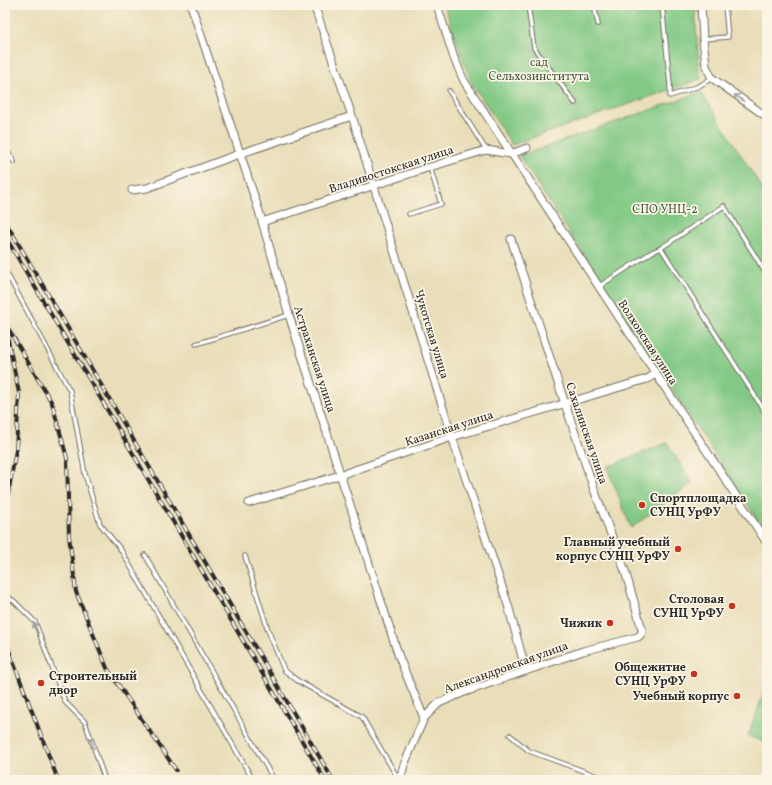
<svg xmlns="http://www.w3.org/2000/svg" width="772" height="785" font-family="Vollkorn,serif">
	<rect width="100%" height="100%" fill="#fcf5e5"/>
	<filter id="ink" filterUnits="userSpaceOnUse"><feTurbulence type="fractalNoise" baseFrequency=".025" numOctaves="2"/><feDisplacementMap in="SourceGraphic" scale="8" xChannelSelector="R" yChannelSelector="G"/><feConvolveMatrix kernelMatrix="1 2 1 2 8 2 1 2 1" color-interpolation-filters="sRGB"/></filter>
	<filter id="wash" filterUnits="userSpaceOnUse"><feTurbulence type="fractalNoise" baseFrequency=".012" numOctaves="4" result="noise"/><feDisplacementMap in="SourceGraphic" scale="16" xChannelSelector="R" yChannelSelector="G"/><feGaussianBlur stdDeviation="0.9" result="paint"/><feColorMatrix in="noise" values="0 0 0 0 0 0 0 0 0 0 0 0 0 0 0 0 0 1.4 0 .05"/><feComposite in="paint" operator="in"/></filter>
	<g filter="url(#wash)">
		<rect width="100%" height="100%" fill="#e9deb9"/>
		<path fill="#83c985" stroke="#577a58" d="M444 5H695L699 72 701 79 512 145 470 80Z
			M701 92 767 196V534L519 156Z
			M667 443 692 483 631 528 607 467Z
			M767 684V743L748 736Z"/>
	</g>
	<g filter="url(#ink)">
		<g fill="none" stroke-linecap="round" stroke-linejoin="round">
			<defs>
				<path id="lane" d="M528 5 534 48 575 103
					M594 5 598 24
					M662 5 670 84V96L699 86 712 78
					M703 39 728 37 725 5
					M449 91 486 150
					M5 147 14 162
					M409 214 441 204 430 167
					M661 248 767 415
					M5 270 70 391 85 474 100 524 121 550 253 780
					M598 287 652 252 661 248 724 206 767 275
					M196 344 289 315
					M706 516 718 509
					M145 555 274 780
					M245 556 268 630 284 670 298 681 362 717 399 780
					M5 596 14 601 35 622 65 702 85 722 105 780
					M510 735 529 751 608 780"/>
				<path id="street" d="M191 5 259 211 289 315 399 657 424 718
					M314 5 352 116 452 437 508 605 526 671
					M437 5 454 58 464 81 767 543
					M701 5 703 39 706 66 712 78 767 117
					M132 190 147 188 239 154 352 116
					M262 222 430 167 486 150 511 154 527 148
					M249 503 340 475 452 437 647 379 656 374
					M400 780 404 765 424 718 439 703 462 693 583 651 638 637 642 633V629L625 571 595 492 565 404 511 239"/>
			</defs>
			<use href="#lane" stroke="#6e6a5d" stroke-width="5.5"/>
			<use href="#street" stroke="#6e6a5d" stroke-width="9"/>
			<use href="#lane" stroke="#fff" stroke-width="3.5"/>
			<use href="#street" stroke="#fff" stroke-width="7"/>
			<defs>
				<path id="rail" d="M5 221 333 780
					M5 236 325 780
					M5 323 52 403 67 458 69 536 76 592 107 668 176 770
					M5 511 16 450 19 393 6 330
					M5 640 58 780"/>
			</defs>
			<use href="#rail" stroke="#2b2b2b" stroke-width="4"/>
			<use href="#rail" stroke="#fcf5e5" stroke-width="2.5" stroke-dasharray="8" stroke-linecap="butt"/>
		</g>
		<defs><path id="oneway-shaft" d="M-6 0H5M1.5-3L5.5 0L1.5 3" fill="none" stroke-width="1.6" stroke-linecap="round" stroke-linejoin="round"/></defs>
		<g stroke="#a0a0a0">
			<use href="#oneway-shaft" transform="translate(739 98) rotate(-145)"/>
			<use href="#oneway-shaft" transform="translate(36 628) rotate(-113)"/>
			<use href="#oneway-shaft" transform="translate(92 743) rotate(-109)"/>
		</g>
	</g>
	<g fill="#c8321e" stroke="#fcf5e5" stroke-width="1.5">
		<circle cx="642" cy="505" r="4"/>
		<circle cx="678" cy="549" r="4"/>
		<circle cx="732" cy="606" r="4"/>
		<circle cx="610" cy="623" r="4"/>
		<circle cx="694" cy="674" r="4"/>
		<circle cx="41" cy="683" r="4"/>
		<circle cx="737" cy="696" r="4"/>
	</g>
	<g text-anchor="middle" stroke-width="3.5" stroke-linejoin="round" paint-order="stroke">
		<g font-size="12" fill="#455a46" stroke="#fcf5e5">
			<text x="539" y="66">сад<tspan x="539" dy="14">Сельхозинститута</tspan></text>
			<text x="665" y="213">СПО УНЦ-2</text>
		</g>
		<g font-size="12" fill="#2b2b2b" stroke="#fcf5e5">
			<text transform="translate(391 169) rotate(-18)" y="4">Владивостокская улица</text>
			<text transform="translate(432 334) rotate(73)" y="4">Чукотская улица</text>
			<text transform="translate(648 342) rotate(57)" y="4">Волховская улица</text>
			<text transform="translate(315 359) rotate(72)" y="4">Астраханская улица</text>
			<text transform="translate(449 428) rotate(-18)" y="4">Казанская улица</text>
			<text transform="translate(587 433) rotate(71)" y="4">Сахалинская улица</text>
			<text transform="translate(506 667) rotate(-20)" y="4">Александровская улица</text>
		</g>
		<g font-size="12" font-weight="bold" fill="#2b2b2b" stroke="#fcf5e5" text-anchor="end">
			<text x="650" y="502" text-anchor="start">Спортплощадка<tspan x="650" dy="14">СУНЦ УрФУ</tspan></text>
			<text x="670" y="546">Главный учебный<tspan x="670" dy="14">корпус СУНЦ УрФУ</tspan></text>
			<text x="724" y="603">Столовая<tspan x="724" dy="14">СУНЦ УрФУ</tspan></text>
			<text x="602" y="627">Чижик</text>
			<text x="686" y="671">Общежитие<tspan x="686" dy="14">СУНЦ УрФУ</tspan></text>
			<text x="49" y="680" text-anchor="start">Строительный<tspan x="49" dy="14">двор</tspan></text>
			<text x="729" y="700">Учебный корпус</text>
		</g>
	</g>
	<rect width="772" height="785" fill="none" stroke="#fcf5e5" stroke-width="20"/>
</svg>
